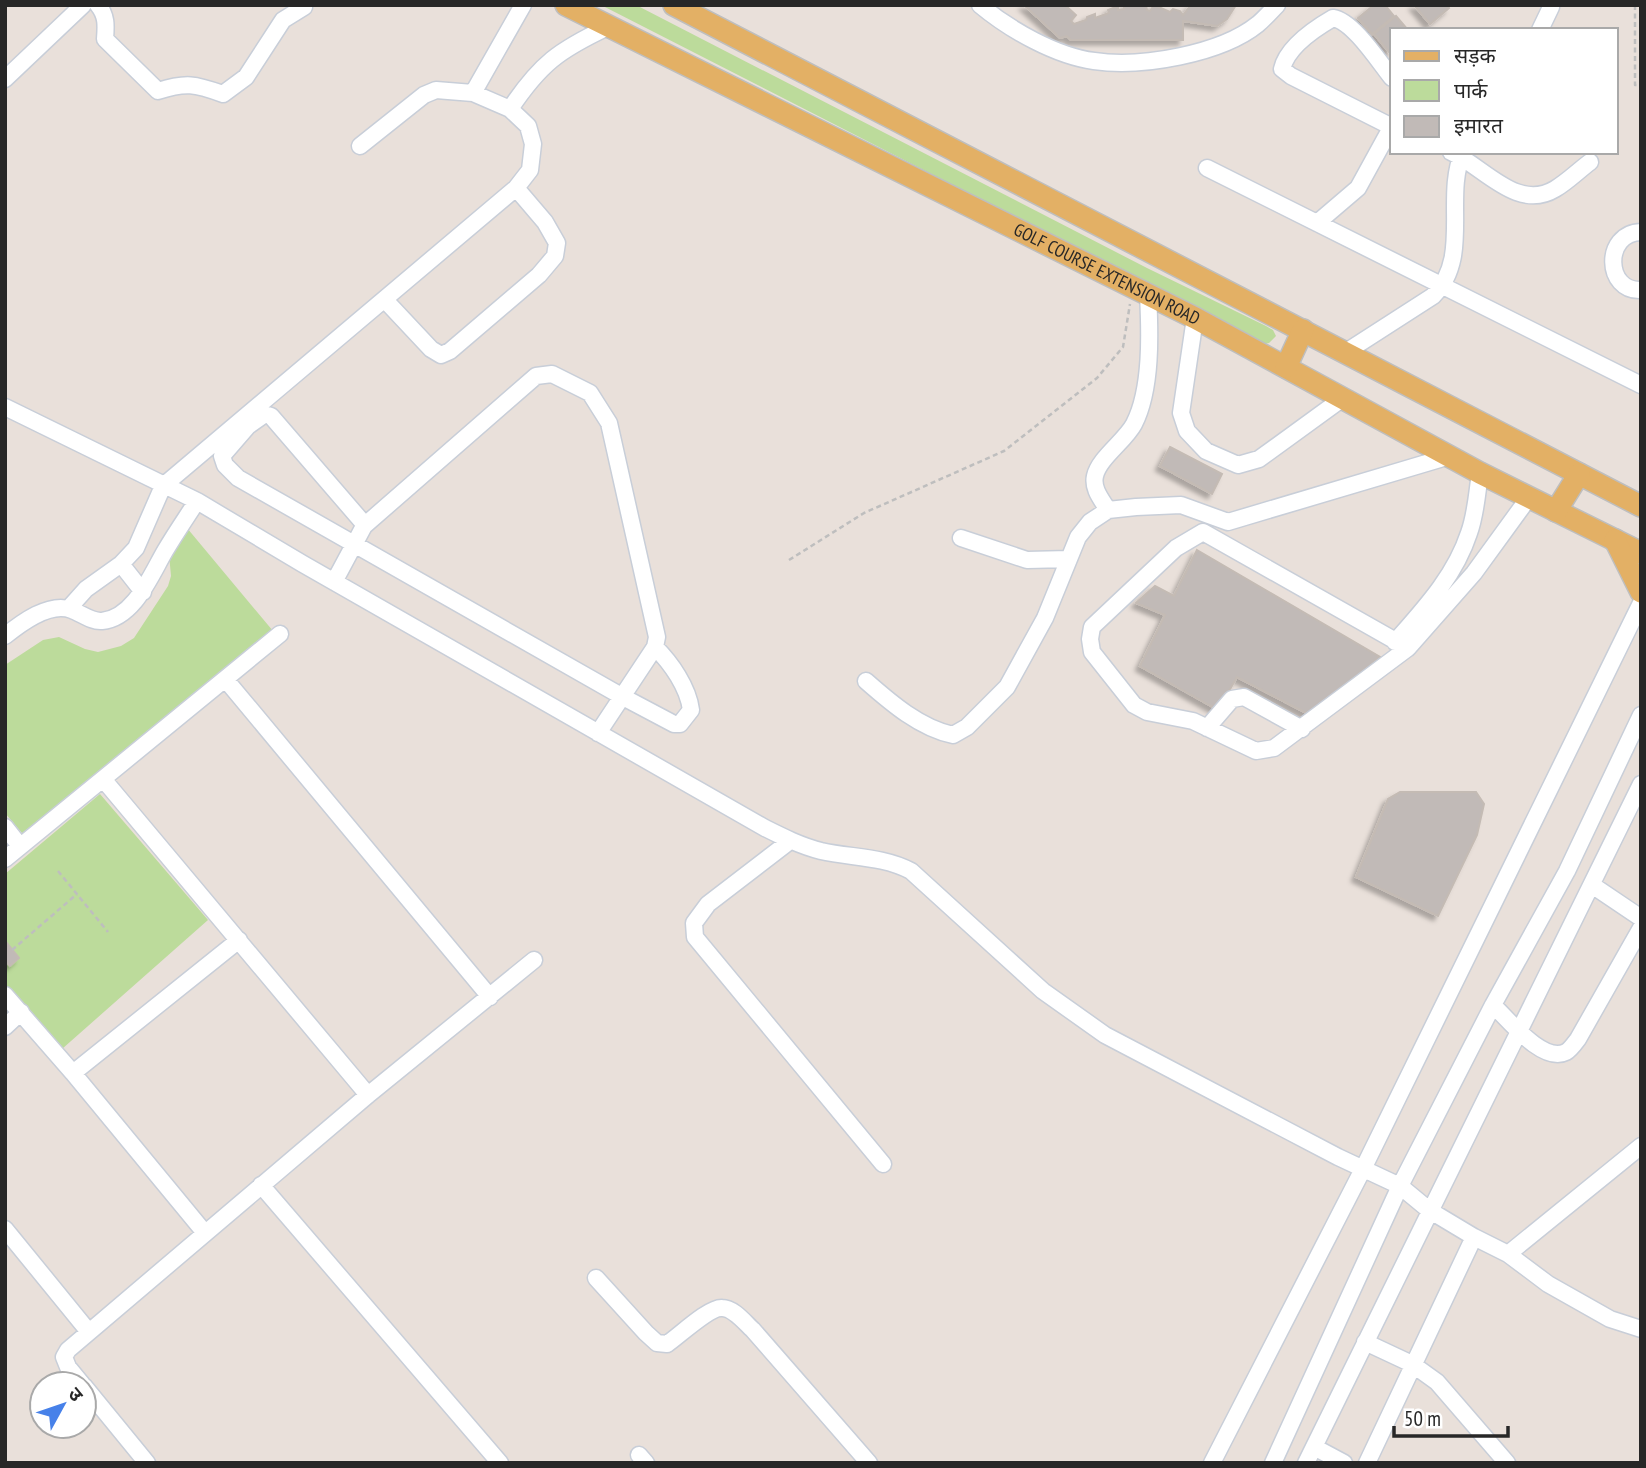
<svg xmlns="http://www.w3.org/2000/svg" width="1646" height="1468" font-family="'PT Sans Narrow','Noto Sans Devanagari',sans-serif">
	<defs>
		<filter id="shadow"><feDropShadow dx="-4.5" dy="4.5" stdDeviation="2" flood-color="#0004"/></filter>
	</defs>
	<rect width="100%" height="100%" fill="#e9e0da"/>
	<path fill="#bcdb9b" d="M601 5H636L1147 268 1266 326 1273 330 1276 336 1269 343 1264 344Z
		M187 528 273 631 27 839 5 813V665L43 640 59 637 85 649 98 652 121 646 134 638 168 586 171 576 169 554Z
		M100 794 208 920 62 1049 5 984V874Z"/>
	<path fill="#c1bab7" stroke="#c4bbb4" stroke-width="2" filter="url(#shadow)" d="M1024 5H1065L1076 15 1071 21 1074 24 1086 20 1087 17 1095 14V18L1109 13 1108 10 1118 6V10L1124 9V5H1146L1147 10 1150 11 1154 5 1170 12 1173 9 1180 11 1183 15 1191 5H1236L1227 19 1217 26 1183 21V40H1071L1067 36 1060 38Z
		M1374 5H1385L1394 16 1372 34 1358 18Z
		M1414 5H1447L1449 8 1430 24Z
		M1396 16 1408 30H1392V49L1389 52 1374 34Z
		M1170 447 1222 474 1212 494 1160 466Z
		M1197 550 1380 657 1314 717 1237 677 1218 710 1140 666 1165 615 1136 603 1155 586 1174 596Z
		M1400 792H1476L1484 804 1477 835 1438 916 1356 877 1388 799Z
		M7 943 19 958 10 966 5 961Z"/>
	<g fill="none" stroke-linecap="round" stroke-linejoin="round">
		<defs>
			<path id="minor" d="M98 5C107 16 106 26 105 39L158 91C186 82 195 84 223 94L246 77 283 20 304 7 303 5
				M980 5C1010 30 1056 56 1094 61 1141 68 1221 54 1258 24 1265 18 1271 11 1277 5
				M1540 30 1551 7
				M1392 78C1379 62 1353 21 1333 18 1314 29 1287 47 1282 69L1291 76 1392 127
				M5 79 83 5
				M473 93 523 5
				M510 109C540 64 559 50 608 27
				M1451 152C1483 166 1517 212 1555 189 1567 182 1578 171 1590 162
				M1207 168 1641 385
				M1317 223 1358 188 1392 126
				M1641 232C1603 233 1605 292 1641 290
				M385 300 431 349 441 355 450 351 539 275 555 256 557 243 545 222 516 188
				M1195 318 1181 413 1187 431 1206 451 1238 465 1259 459 1343 398
				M1346 352 1433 296C1472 257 1443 198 1463 152
				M5 407 197 501 303 564 765 828C783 837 801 846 821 851 852 858 882 856 911 871L1043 991 1105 1035 1338 1157 1400 1186 1429 1210 1474 1237 1508 1254 1548 1284 1610 1319 1641 1329
				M1108 510C1102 500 1092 489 1095 476 1099 458 1125 441 1134 424 1152 389 1150 332 1148 294
				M365 525 271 416 265 414 248 426 222 456 225 465 238 478 623 697 674 724H680L691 710C688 687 671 663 655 647
				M961 538 1027 560 1069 559
				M121 564 143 592
				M334 582 364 526 536 376 552 374 590 393 609 423 657 637 655 647 598 733
				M69 608 86 589 121 564 136 548 163 486 516 188 530 170 533 144 528 126 510 109 473 93 436 90 424 95 360 146
				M5 636C21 623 50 601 72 610 82 614 92 622 102 621 134 618 151 575 165 551 175 534 186 518 197 501
				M1395 642C1424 609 1455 576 1469 533 1476 514 1477 493 1480 473
				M1408 648 1203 532 1176 548 1092 627 1090 639 1092 652 1134 705 1147 712 1193 721 1256 751 1274 748 1408 648 1474 573 1530 496
				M226 680 490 997
				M866 681C891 703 920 728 953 735L967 727 1007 687 1045 618 1078 537 1090 522 1108 510 1136 507 1181 505 1228 522 1450 456
				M1207 728 1232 699 1244 697 1302 729
				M103 779 368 1095
				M5 827 20 846
				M790 841 708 904 694 923 695 937 883 1164
				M5 859 280 634
				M1592 885 1641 918
				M5 995 73 1073 205 1233
				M1493 1005C1508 1019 1543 1064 1566 1052 1570 1050 1575 1043 1578 1039L1641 928
				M5 1027 21 1012
				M73 1073 239 940
				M261 1185 500 1463
				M5 1229 89 1332
				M1508 1254 1641 1146
				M596 1278 646 1333 657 1343 667 1344C679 1336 709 1307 722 1308 734 1308 745 1323 753 1330L869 1463
				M1365 1342 1412 1364 1437 1382 1507 1463
				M82 1384 68 1367 64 1357 68 1350 368 1095 534 960
				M84 1386 147 1463
				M1314 1447 1344 1463
				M639 1455 646 1463
				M1212 1463 1363 1169 1641 603
				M1273 1463 1400 1186 1493 1005 1567 871 1641 715
				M1306 1463 1641 784
				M1367 1463 1474 1237"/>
			<g id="major">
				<path id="s1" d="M566 5 1195 318 1480 473 1641 553"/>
				<path d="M674 5 1641 506"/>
				<path d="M1286 367 1303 330"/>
				<path d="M1556 511 1579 474"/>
				<path d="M1615 540 1641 592"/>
			</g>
		</defs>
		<use href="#minor" stroke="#c8ced8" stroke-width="19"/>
		<use href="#major" stroke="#bebebe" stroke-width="24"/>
		<path stroke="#bebebe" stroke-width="2.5" stroke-dasharray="5 3.5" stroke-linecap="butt" d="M1635 5V85H1641
			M789 560 864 513 1004 451 1097 378 1123 347 1130 304
			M58 871 108 932
			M12 950 77 894"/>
		<use href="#minor" stroke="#fff" stroke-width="16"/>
		<use href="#major" stroke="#e3b065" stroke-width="21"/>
	</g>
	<g text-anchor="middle" stroke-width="7" stroke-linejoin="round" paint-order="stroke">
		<g font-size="18" fill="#272727" stroke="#fff">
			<text dy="6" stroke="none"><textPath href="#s1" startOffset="604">GOLF COURSE EXTENSION ROAD</textPath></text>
		</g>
	</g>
	<rect width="1646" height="1468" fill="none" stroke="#272727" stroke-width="14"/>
	<rect x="1390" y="28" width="228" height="126" fill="#ffffff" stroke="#a9a9a9" stroke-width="2"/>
	<rect x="1404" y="51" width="35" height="10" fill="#e3b065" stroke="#a9a9a9" stroke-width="2"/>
	<text x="1454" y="63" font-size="21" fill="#272727">सड़क</text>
	<rect x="1404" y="80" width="35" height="21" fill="#bcdb9b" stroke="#a9a9a9" stroke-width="2"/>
	<text x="1454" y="98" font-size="21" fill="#272727">पार्क</text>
	<rect x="1404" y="116" width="35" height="21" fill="#c1bab7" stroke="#a9a9a9" stroke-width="2"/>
	<text x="1454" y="133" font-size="21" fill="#272727">इमारत</text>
	<g transform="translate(63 1405) rotate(50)"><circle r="33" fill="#ffffff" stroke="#a9a9a9" stroke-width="2"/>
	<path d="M0-5L12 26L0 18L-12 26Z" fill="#4781e9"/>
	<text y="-10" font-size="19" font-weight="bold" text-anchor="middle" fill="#272727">उ</text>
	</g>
	<path d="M1394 1426v10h114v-10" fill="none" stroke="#272727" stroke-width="3.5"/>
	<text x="1404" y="1426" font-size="21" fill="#272727" stroke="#ffffff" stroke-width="5" paint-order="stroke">50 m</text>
</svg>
